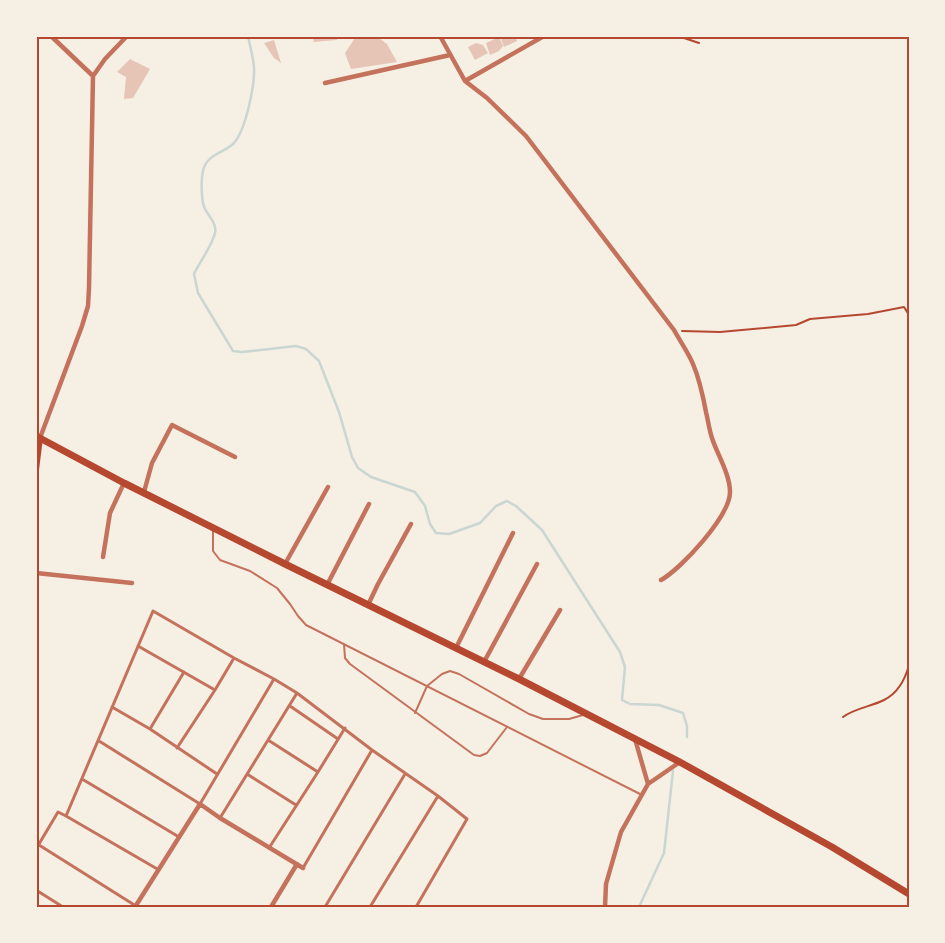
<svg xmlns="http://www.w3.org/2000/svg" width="945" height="943" font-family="'IBM Plex Sans',sans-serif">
	<rect width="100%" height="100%" fill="#f6efe4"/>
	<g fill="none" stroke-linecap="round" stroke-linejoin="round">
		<path stroke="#c9d6d2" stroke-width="2.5" d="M248 36C250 46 253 57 254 67 255 84 246 131 233 144 223 153 206 155 203 171 201 179 201 202 205 209 209 217 217 223 215 233 211 248 200 261 194 274L198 293 233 351 242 352 296 346 306 349 319 361 339 412 352 457 358 468 371 477 415 492 425 506 430 524 436 533 449 534 480 523 496 506 507 501 516 506 542 530 620 652 625 667 622 700 630 704 659 705 683 713 687 726V737
			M639 907 664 853 673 771"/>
	</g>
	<path fill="#e6c5b7" d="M312 36H336L337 40 314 42Z
		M359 36H376L387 44 397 62 351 69 345 53 355 38Z
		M500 36H515L517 41 504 47Z
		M499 37 503 46 499 51 490 55 486 43Z
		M274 40 281 63 274 58 264 43Z
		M476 43 483 45 488 53 475 60 468 47Z
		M130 59 150 69 133 98 124 99 126 77 117 72Z"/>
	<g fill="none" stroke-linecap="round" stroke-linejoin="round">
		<path stroke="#b5482f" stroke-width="2" d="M678 36 699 43
			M682 331 720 332 796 325 810 319 868 314 904 307 909 315
			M909 581 908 586 909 620
			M843 717C855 708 870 707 884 700 898 693 905 680 909 665"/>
		<path stroke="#c5725c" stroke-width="2" d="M213 530V551L220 560 250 571 277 588 290 604 298 616 306 625 642 795
			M344 644 345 658 350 664 474 755 480 756 487 753 507 727
			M415 713 427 686 442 674 450 671 459 674 529 714 543 719H569L583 715"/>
		<path stroke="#c5725c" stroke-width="3" d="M138 646 215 690
			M290 706 338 739
			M112 707 150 729 217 774
			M150 729 184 672
			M268 740 318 772
			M99 741 200 804 274 679
			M177 748 215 690 234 658
			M247 774 296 805
			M82 779 179 837
			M66 816 159 870
			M220 818 297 693
			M39 845 136 906
			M269 848 318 772 345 728
			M36 849 58 812 66 816 153 611 234 658 274 679 297 693 372 750 438 796 467 819 416 907
			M303 868 372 750
			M36 890 63 907
			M325 907 405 774
			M370 907 438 796"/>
		<path stroke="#c5725c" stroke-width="4.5" d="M51 36 93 76
			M440 36 465 81 487 98 526 136 674 330C680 341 688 352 693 364 699 378 703 396 706 412 708 420 709 429 712 438 717 454 730 474 730 492 730 516 681 569 661 580
			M465 81 544 36
			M325 83 450 55
			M40 438 82 326 88 306 89 288 93 76 105 59 127 36
			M144 492 152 463 172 425 235 457
			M103 557 110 513 124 483
			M285 564 328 487
			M36 573 132 583
			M327 585 369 504
			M368 605 378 584 411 524
			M456 648 513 533
			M484 662 537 564
			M519 679 560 610
			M635 739 648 784
			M135 907 200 804 220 818 303 868
			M271 907 297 864
			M605 907 606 884 621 832 648 784 680 762"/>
		<path stroke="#b5482f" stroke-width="6" d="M36 470 40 438"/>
		<path stroke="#b5482f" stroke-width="7" d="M36 436 124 483 285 564 519 679 678 761 832 847 909 894"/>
	</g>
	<rect width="945" height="943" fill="none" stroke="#f6efe4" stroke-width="75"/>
	<rect x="38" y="38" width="870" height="868" fill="none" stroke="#b5482f" stroke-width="2"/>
</svg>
